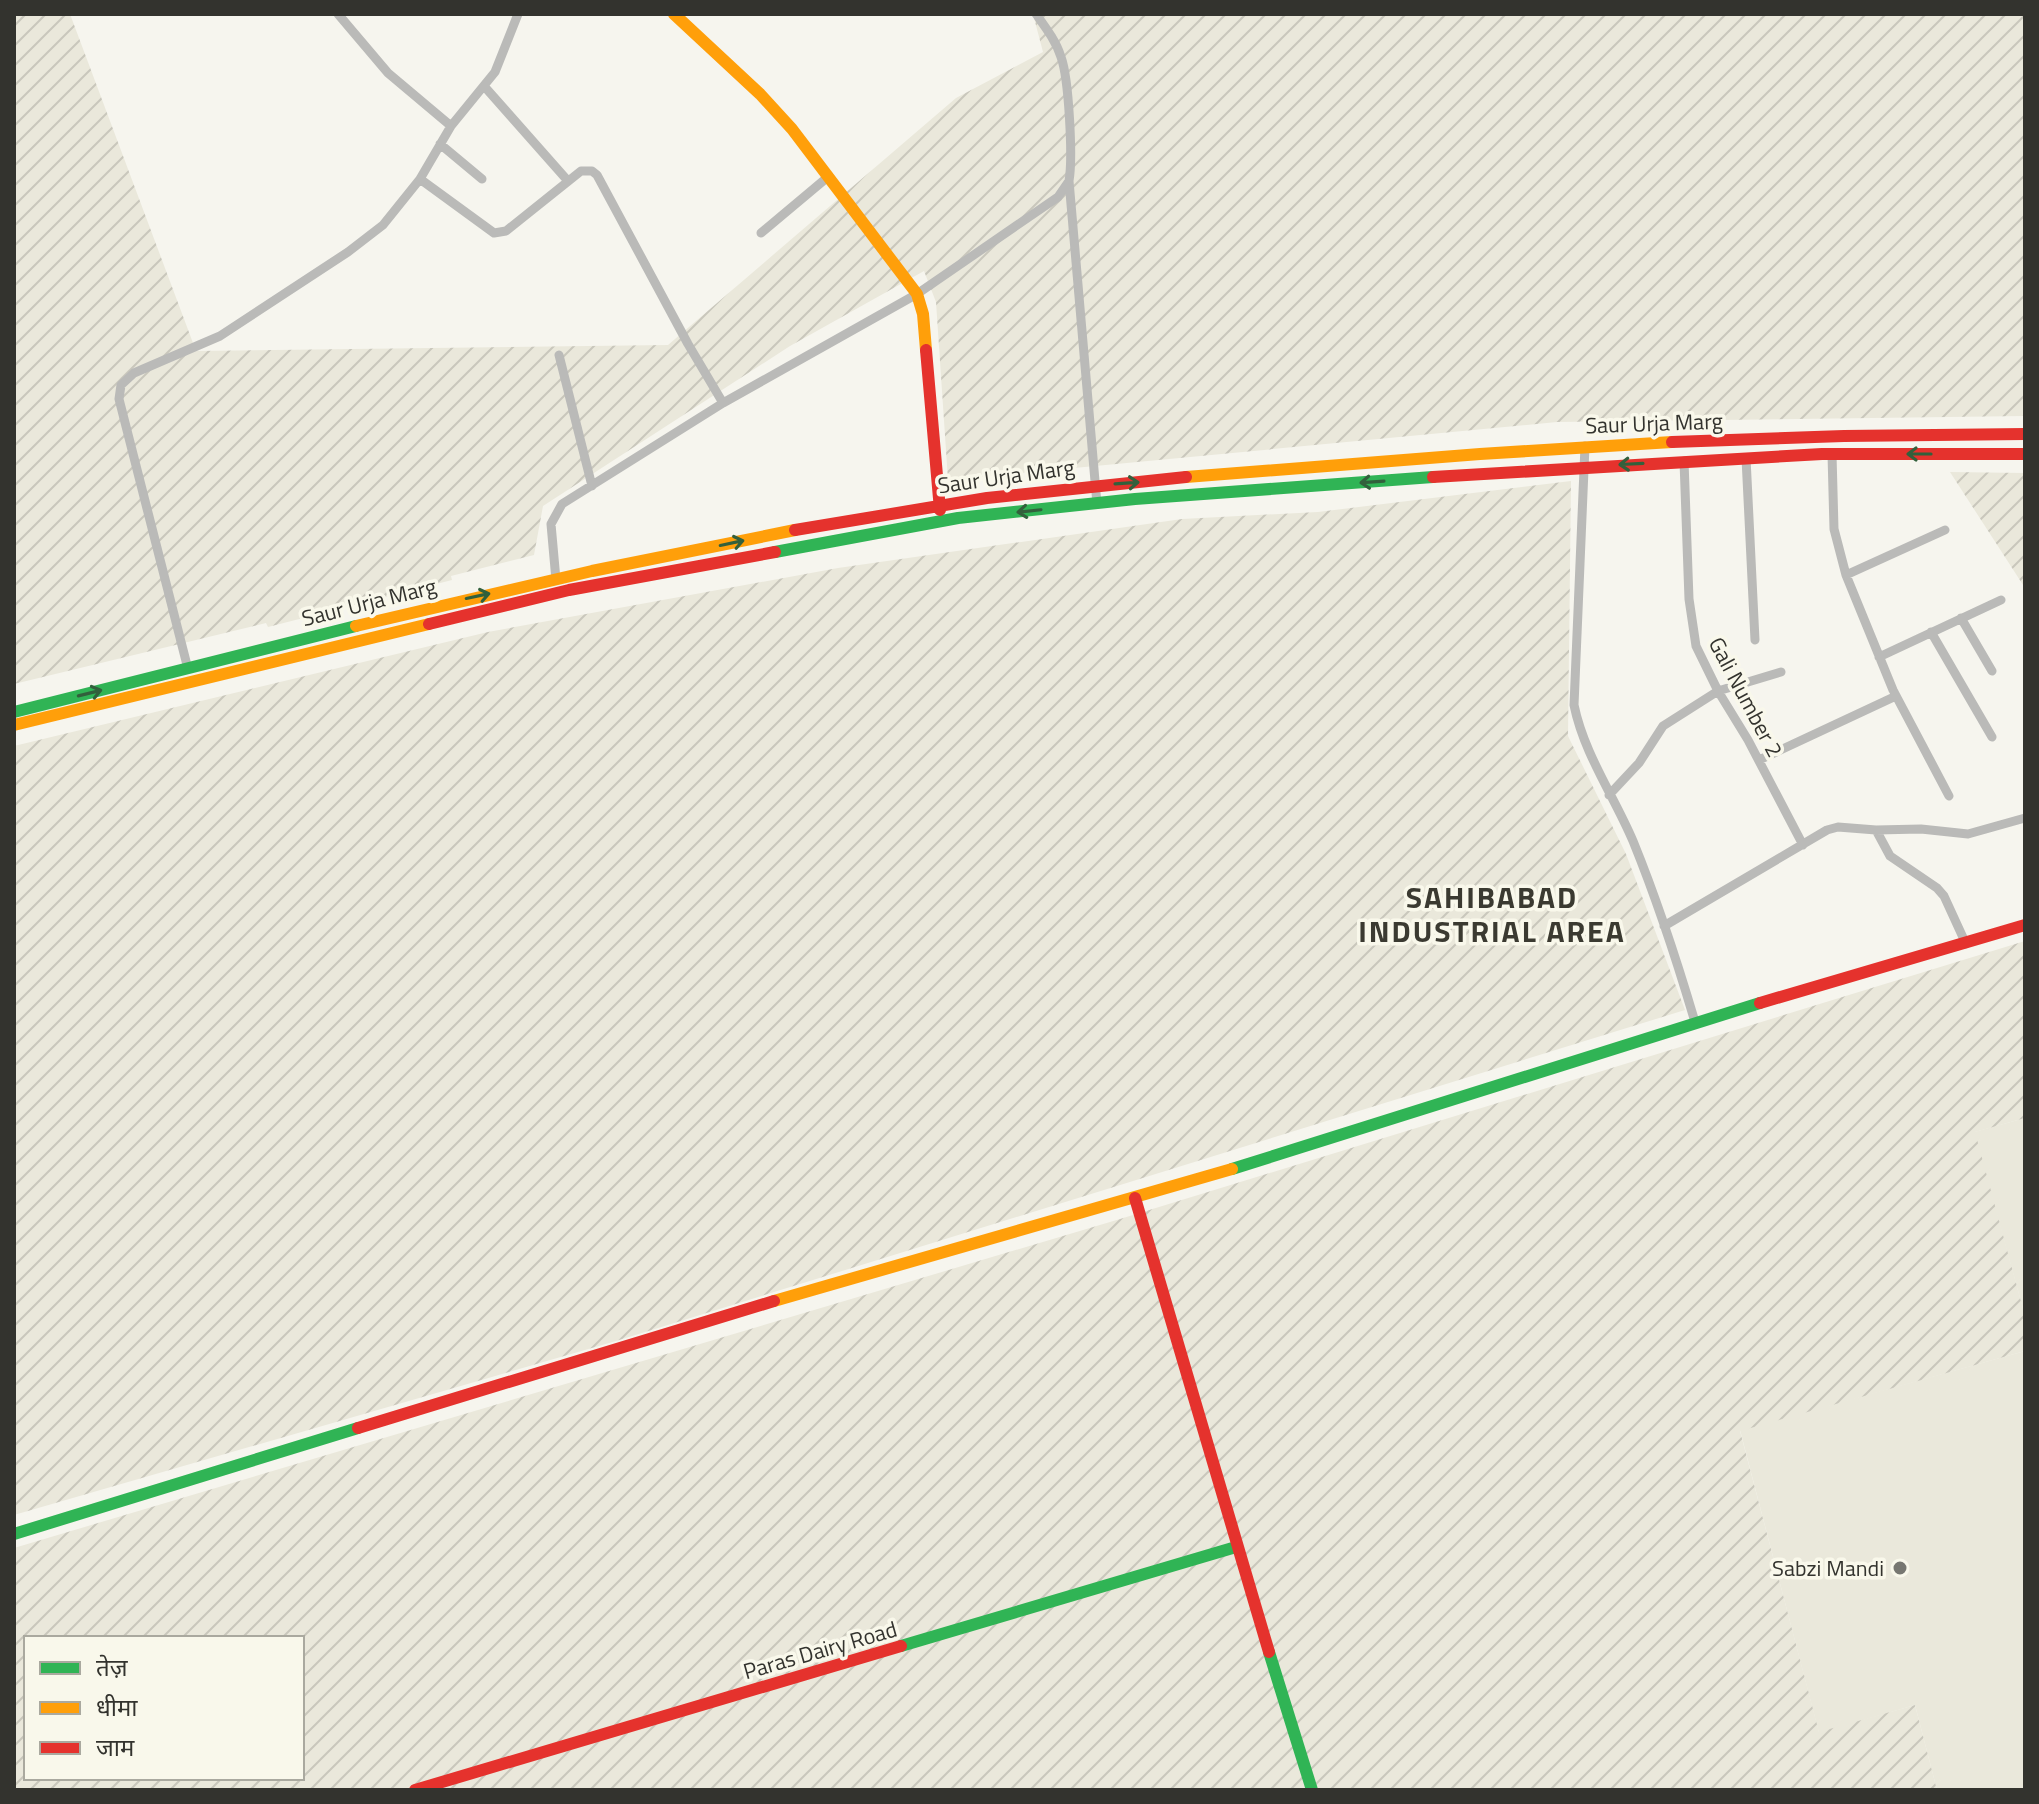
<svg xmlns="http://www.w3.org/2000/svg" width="2039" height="1804" font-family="'Titillium Web','Noto Sans Devanagari',sans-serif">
	<defs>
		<pattern id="industrial-furrows" width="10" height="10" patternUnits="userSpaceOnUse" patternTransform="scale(2)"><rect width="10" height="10" fill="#eae8db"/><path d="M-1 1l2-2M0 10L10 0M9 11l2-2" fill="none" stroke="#c9c7bc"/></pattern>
	</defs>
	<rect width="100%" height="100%" fill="#f6f5ee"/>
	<path fill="#eae8db" d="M2025 1118V1316L1974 1132Z
		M2025 1351V1790H1937L1915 1705 1819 1733 1740 1430Z"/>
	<path fill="url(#industrial-furrows)" fill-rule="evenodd" d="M21 14H70L196 351 668 345 956 98 1043 52 1033 14H2025V416L1557 422 948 480 936 302 924 271 790 346 543 506 534 555 451 576 452 580 268 627 266 623 14 684V17Z
		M1950 472 2025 473V588Z
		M1571 481 1568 736 1626 854 1685 1010 616 1341 14 1515V746L488 632 838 568 1182 519 1318 512Z
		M2025 941V1118L1975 1132 2025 1316V1351L1740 1431 1819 1732 1915 1705 1937 1790H14V1548L1120 1219ZM26 1638H302V1778H26Z"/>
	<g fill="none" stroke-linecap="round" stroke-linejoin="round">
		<path stroke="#babab8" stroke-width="9" d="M338 14 388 73 451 126
			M1036 14C1046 28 1056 41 1061 57 1069 79 1073 158 1069 181L1097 504
			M484 86 568 181
			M440 144 482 179
			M420 179 494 233 506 231 581 171H592L597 175 688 344 723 403
			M761 233 829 176
			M559 355 592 486
			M1585 446 1574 705C1584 754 1614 796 1633 841 1657 900 1677 961 1695 1022
			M1832 454 1834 529 1846 575 1893 690 1949 796
			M1746 458 1755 640
			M1684 461 1689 599 1696 646 1718 691 1748 740 1803 845
			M1846 575 1945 530
			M556 580 551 524 562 504 723 403 917 294 1058 197 1069 181
			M1961 618 1992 671
			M1931 632 1992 737
			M1879 657 2001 600
			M188 669 119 399 121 385 134 373 220 336 348 252 383 225 420 179 451 126 495 72 518 14
			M1759 760 1896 696
			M1609 795 1639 763 1663 726 1718 691 1781 672
			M1876 830 1890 856 1937 888 1944 896 1966 944
			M1664 926 1827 830 1838 827 1876 830 1921 829 1968 834 2025 818"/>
		<path stroke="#30b455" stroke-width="12" d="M775 552 958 518 1135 499 1433 477
			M14 712 356 626
			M1232 1169 1760 1003
			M14 1534 358 1428
			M901 1646 1236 1547
			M1269 1652 1312 1790"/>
		<path stroke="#ff9f0a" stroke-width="12" d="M674 14 760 94 792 129 917 294 923 314 926 350
			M1186 477 1480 454 1672 442
			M356 626 592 571 795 530
			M14 725 429 624
			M774 1301 1232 1169"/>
		<path stroke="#e5322d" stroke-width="12" d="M926 350 940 510
			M1672 442 1844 436 2025 434
			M1433 477 1822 454H2025
			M795 530 987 498 1186 477
			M429 624 569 590 775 552
			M1760 1003 2025 925
			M1135 1198 1269 1652
			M358 1428 774 1301
			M415 1790 901 1646"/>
	</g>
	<defs><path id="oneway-shaft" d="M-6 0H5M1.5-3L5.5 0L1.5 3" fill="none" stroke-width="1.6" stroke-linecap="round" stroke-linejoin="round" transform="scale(2)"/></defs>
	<g stroke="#32603c">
		<use href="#oneway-shaft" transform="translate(1919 454) rotate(180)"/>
		<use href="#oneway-shaft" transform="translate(1631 464) rotate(177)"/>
		<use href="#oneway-shaft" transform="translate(1372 482) rotate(176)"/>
		<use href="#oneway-shaft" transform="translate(1127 483) rotate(-4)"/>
		<use href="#oneway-shaft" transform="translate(1029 511) rotate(174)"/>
		<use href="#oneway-shaft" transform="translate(732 543) rotate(-12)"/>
		<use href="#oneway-shaft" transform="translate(478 596) rotate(-12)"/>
		<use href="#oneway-shaft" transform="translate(90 693) rotate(-14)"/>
	</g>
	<circle fill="#777771" stroke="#f9f8eb" stroke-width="3" cx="1900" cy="1568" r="8"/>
	<g text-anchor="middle" stroke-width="7" stroke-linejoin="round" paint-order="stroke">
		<g font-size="22" fill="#33332e" stroke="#f9f8eb">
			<text transform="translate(1654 423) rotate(-2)" y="8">Saur Urja Marg</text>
			<text transform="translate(1006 476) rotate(-8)" y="8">Saur Urja Marg</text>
			<text transform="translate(369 602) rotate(-14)" y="8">Saur Urja Marg</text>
			<text transform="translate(1746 697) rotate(62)" y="8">Gali Number 2</text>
			<text transform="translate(820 1650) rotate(-16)" y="8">Paras Dairy Road</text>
		</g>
		<g font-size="22" fill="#33332e" stroke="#f9f8eb" text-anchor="end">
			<text x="1884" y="1576">Sabzi Mandi</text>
		</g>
		<g font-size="30" font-weight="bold" letter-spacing="2" fill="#3b3a31" stroke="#f9f8eb">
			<text x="1492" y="908">SAHIBABAD<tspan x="1492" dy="34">INDUSTRIAL AREA</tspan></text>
		</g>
	</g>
	<rect width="2039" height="1804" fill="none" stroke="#33332e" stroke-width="32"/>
	<rect x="24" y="1636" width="280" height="144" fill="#f9f8eb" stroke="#aaa99f" stroke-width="2"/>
	<rect x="40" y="1662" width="40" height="12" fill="#30b455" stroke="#aaa99f" stroke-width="2"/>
	<text x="96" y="1676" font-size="24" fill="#33332e">तेज़</text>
	<rect x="40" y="1702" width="40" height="12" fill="#ff9f0a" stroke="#aaa99f" stroke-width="2"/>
	<text x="96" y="1716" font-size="24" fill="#33332e">धीमा</text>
	<rect x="40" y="1742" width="40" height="12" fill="#e5322d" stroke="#aaa99f" stroke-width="2"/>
	<text x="96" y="1756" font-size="24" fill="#33332e">जाम</text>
</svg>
